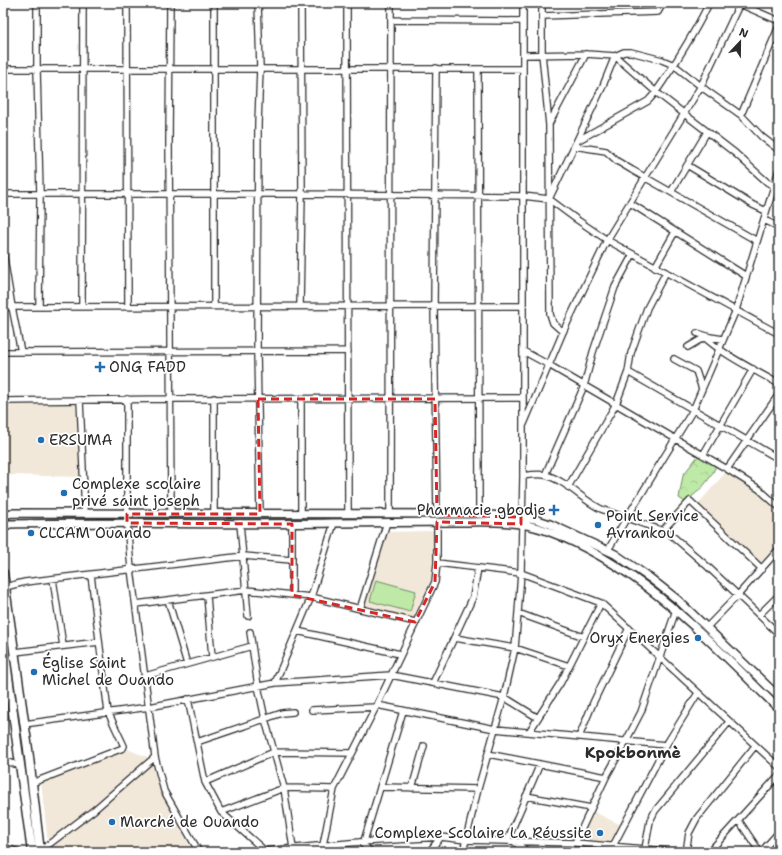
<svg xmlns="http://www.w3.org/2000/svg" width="782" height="855" font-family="'Shantell Sans',sans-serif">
	<defs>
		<pattern id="forest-crowns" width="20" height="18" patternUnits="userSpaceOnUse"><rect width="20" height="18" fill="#bee9a6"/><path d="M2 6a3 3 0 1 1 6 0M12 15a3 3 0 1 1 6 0" fill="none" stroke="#a3c88f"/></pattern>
	</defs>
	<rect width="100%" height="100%" fill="#fff"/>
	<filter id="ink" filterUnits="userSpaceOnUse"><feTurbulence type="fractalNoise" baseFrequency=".025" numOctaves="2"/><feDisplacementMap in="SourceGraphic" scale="8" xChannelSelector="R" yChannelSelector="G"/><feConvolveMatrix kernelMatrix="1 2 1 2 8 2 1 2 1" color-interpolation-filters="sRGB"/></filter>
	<g filter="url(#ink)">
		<path fill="#f1e8da" d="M76 404 80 477 14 475 3 477V405Z
			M726 472 758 493 779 511V545L762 564 698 504Z
			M434 531 432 579 413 618 366 607 364 605 376 565 378 564 379 562 378 560 386 532Z
			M127 749 155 760 162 792 193 852H49L41 782Z
			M592 811 621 825 612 844 580 841Z"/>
		<path fill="#bee9a6" stroke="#748a68" d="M376 580 416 591 410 612 370 601Z"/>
		<path fill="url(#forest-crowns)" stroke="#748a68" d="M704 453 718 461C711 480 701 490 685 502L679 498 683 475 698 456Z"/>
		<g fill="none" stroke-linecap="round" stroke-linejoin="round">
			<defs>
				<path id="minor" d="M37 3V69L40 194 39 307
					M127 3 128 307
					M170 3 169 141 171 514
					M214 3V306
					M258 3 260 68 258 124 257 352 260 514
					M347 3 348 514
					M542 3V54L549 125 550 314 553 323 563 332
					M740 4 779 21
					M542 16 658 12 663 3
					M391 20 523 21
					M523 55 586 54 615 56 656 92 735 153 767 182 774 186
					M436 68 434 306 437 515
					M3 69H523
					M478 69 479 514
					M741 115 779 26
					M549 124 586 54
					M577 141 648 101C657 92 663 81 670 71 684 49 698 27 709 3
					M574 146 606 151 617 161 632 170 757 241
					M687 165 753 205 766 211
					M671 192 707 132
					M3 194H302L523 196 549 199 576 219 607 240 779 334
					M549 199 602 88 615 56 624 52H631L662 60 674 65 707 91 741 115 762 137 779 150
					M630 203 746 276
					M764 220 779 227
					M3 252 12 307 21 352
					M655 267 675 232
					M300 306 302 194 301 3
					M3 307 522 306
					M82 307 83 3
					M697 333 710 337 723 339
					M703 336C725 356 753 369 779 384
					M688 347 705 337
					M523 351 549 365 727 469 759 489 779 507
					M3 352 348 351
					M674 359 696 371 702 389
					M628 372 779 459
					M127 399V523L131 569 155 757 164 791 199 852
					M301 399V514
					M80 400 85 514
					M3 401 171 399 523 398
					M524 424 563 332 607 240 701 86 740 3
					M703 455 753 369
					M727 469 779 394
					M545 475 584 386 593 352 615 287 633 254
					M523 476C530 475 539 474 545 475 566 480 582 500 601 509L669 533 707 566 779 634
					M568 487 616 404 628 372 631 353 647 308 666 272
					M214 514V398
					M390 514 391 3
					M240 523 248 616
					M292 524V595
					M663 530 690 501 762 569
					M608 550 626 519 693 410 736 310 779 170
					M437 563 521 573 601 603 779 767
					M53 579 63 646
					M5 587 25 582 244 556 292 560
					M207 596 212 657
					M168 600 187 664
					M136 604 246 590 311 597 415 622
					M360 609 387 522
					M518 613 584 637
					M759 615 779 595
					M707 627 738 595 779 549
					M297 631 400 654
					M250 632 258 686 265 719 284 788 293 848
					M455 638 515 648 569 666
					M15 652 99 642
					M145 676 252 646
					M275 683 311 597 334 523
					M433 683 473 597 478 568
					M188 699 205 782 221 812 264 850
					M377 705 495 729 666 745
					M312 710 375 707
					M24 724 149 707 275 683 391 675 504 697 538 718
					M529 732 561 682 601 603
					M579 737 593 703 629 628
					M197 742 282 713 293 712
					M488 754 606 777
					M3 760 20 766
					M205 782 274 752 352 753
					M32 783 123 748 124 746 108 712 91 575
					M380 787 478 789
					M412 788 424 746
					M526 796 591 808
					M221 812 284 788 334 789
					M739 821 760 852
					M364 841 403 711
					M507 841 540 764
					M360 842 371 852
					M514 842 528 852
					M575 843 606 777 626 741 641 712 676 610
					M613 846 666 745 698 693
					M3 847 19 852
					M645 849 650 821 655 811 729 722
					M40 851 94 810 155 757
					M253 852 360 842 441 837 466 840 575 843 680 852
					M324 852 323 845 334 789 377 705 435 582 437 563V522
					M429 852 441 837
					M463 852 478 789 504 697 515 648 518 613 521 573 523 476V3
					M686 852 689 833 697 818 755 746
					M709 852 779 775
					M761 852 779 832"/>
				<path id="major" d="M3 515 12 513 479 514 535 519 550 524 615 554 650 578 678 600 779 697
					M3 529 9 524C117 522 224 525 332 523 374 523 416 522 457 522 487 522 517 520 545 530 642 566 707 639 779 709"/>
				<path id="highway" d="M3 573 28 749 40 852
					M3 640 32 852"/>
			</defs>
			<use href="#minor" stroke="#2b2b2b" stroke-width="8"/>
			<use href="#major" stroke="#2b2b2b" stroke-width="10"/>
			<use href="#highway" stroke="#2b2b2b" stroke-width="11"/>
			<use href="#minor" stroke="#fff" stroke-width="5.5"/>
			<use href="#major" stroke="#fff" stroke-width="7"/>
			<use href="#highway" stroke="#fff" stroke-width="8"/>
		</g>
	</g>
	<path fill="none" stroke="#d62828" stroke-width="3" stroke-dasharray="8 5" stroke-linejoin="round" d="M258 399H435L437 515 521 517V524L437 522 435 582 415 622 292 595V524L127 523V514H260Z"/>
	<g fill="#1f6fb2" stroke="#fff" stroke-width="1.5">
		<path d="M98 361h4v4h4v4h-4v4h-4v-4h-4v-4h4z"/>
		<circle cx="41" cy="440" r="4"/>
		<circle cx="64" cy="493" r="4"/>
		<path d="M552 504h4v4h4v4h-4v4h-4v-4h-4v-4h4z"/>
		<circle cx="598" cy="525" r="4"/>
		<circle cx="31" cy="533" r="4"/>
		<circle cx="698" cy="638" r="4"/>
		<circle cx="34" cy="672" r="4"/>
		<circle cx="112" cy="822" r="4"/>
		<circle cx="600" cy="833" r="4"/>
	</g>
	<g text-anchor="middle" stroke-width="3.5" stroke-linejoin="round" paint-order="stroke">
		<g font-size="15" fill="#2b2b2b" stroke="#fff" text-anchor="start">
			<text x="109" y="372">ONG FADD</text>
			<text x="49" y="445">ERSUMA</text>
			<text x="72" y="489">Complexe scolaire<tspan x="72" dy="17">privé saint joseph</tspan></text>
			<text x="546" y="515" text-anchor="end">Pharmacie gbodje</text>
			<text x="606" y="521">Point Service<tspan x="606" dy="17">Avrankou</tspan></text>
			<text x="39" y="538">CLCAM Ouando</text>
			<text x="690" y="643" text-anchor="end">Oryx Energies</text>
			<text x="42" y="668">Église Saint<tspan x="42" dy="17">Michel de Ouando</tspan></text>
			<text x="120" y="827">Marché de Ouando</text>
			<text x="592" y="838" text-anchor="end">Complexe Scolaire La Réussite</text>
		</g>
		<g font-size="16" font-weight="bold" fill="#2b2b2b" stroke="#fff">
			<text x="633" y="758">Kpokbonmè</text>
		</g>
	</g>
	<rect width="782" height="855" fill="none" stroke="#fff" stroke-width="16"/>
	<rect x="8" y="8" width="766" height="839" fill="none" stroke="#2b2b2b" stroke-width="1.5" filter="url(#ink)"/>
	<g transform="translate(740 42) rotate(22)" stroke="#ffffff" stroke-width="3" paint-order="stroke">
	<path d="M0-3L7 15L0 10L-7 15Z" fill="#2b2b2b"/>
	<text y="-6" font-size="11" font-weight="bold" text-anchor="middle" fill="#2b2b2b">N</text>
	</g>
</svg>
